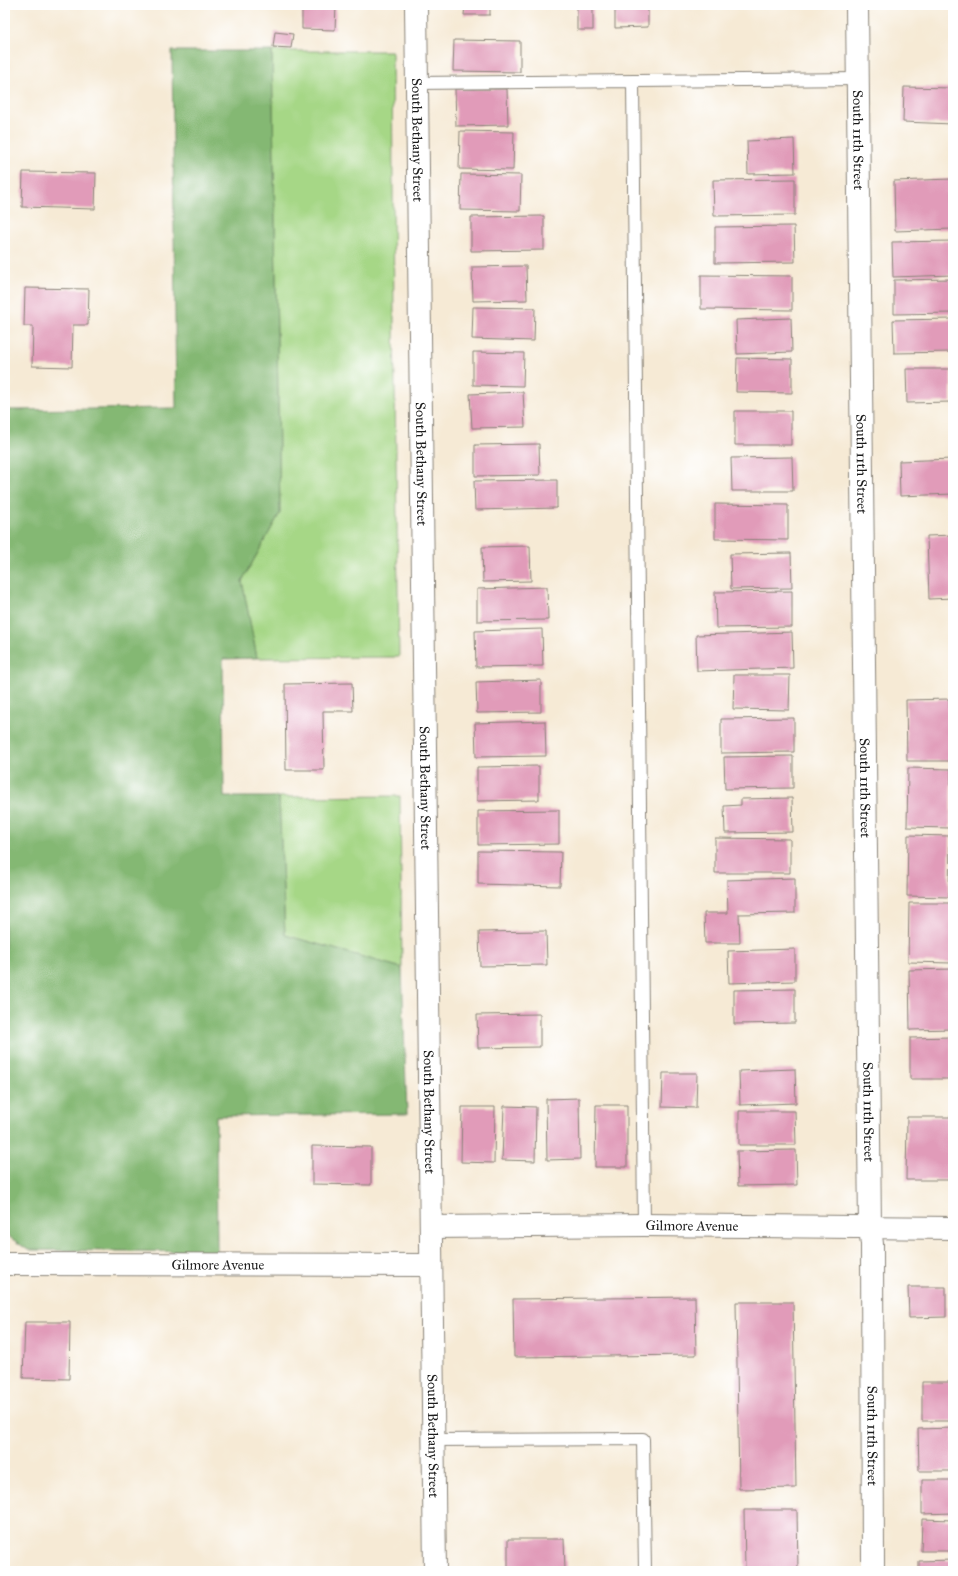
<svg xmlns="http://www.w3.org/2000/svg" width="958" height="1576" font-family="'IM FELL Great Primer',serif">
	<rect width="100%" height="100%" fill="#fff"/>
	<filter id="ink" filterUnits="userSpaceOnUse"><feTurbulence type="fractalNoise" baseFrequency=".025" numOctaves="2"/><feDisplacementMap in="SourceGraphic" scale="8" xChannelSelector="R" yChannelSelector="G"/><feConvolveMatrix kernelMatrix="1 2 1 2 8 2 1 2 1" color-interpolation-filters="sRGB"/></filter>
	<filter id="wash" filterUnits="userSpaceOnUse"><feTurbulence type="fractalNoise" baseFrequency=".012" numOctaves="4" result="noise"/><feDisplacementMap in="SourceGraphic" scale="16" xChannelSelector="R" yChannelSelector="G"/><feGaussianBlur stdDeviation="0.9" result="paint"/><feColorMatrix in="noise" values="0 0 0 0 0 0 0 0 0 0 0 0 0 0 0 0 0 1.4 0 .05"/><feComposite in="paint" operator="in"/></filter>
	<g filter="url(#wash)">
		<rect width="100%" height="100%" fill="#f6ead5"/>
		<path fill="#a6d786" stroke="#617a51" d="M272 51H392L394 322 399 657 257 658 242 581 280 513Z
			M400 796 402 968 285 935 279 797Z"/>
		<path fill="#84b873" stroke="#506a48" d="M172 51H272L280 513 242 581 257 658 223 659 224 797H279L285 935 402 968 407 1114 216 1116 217 1252 28 1250 8 1236 5 1226V410L176 408Z"/>
		<g id="blocks">
			<path fill="#e19bb9" d="M302 5H336L335 30 302 29Z
				M465 5H490V15H464Z
				M577 5H593V30H577Z
				M648 7V27L615 28V8Z
				M275 32 293 34 291 48 273 47Z
				M454 40 520 41V72L453 71Z
				M904 87 953 88V124L903 122Z
				M455 89H507L508 125 456 126Z
				M460 131 514 132 513 170 459 169Z
				M794 139 795 173 748 174 747 141Z
				M23 172 96 173 95 209 22 207Z
				M461 174 521 175 520 211 460 210Z
				M795 179V215L714 216 713 180Z
				M951 179 952 229 895 231 894 181Z
				M544 216V250L471 251V217Z
				M794 226 795 262 715 263V227Z
				M953 241V275L893 277 892 242Z
				M526 266 527 300 473 301 472 267Z
				M701 275 792 276V310L701 309Z
				M953 279V313L894 314V280Z
				M25 288 89 289 88 325H73L72 367 32 366 33 326H24Z
				M473 307 535 308 534 341 472 339Z
				M791 318 792 352 737 354 736 320Z
				M953 319V352L894 353 893 320Z
				M473 352 524 353 523 386 473 385Z
				M737 358 792 359V393L736 392Z
				M906 369H951V402L907 403Z
				M523 392 525 427 472 428 470 394Z
				M735 411H791V445H735Z
				M539 444 540 475 475 476V445Z
				M792 457 793 491H732L731 458Z
				M953 459V494L900 496 899 461Z
				M557 480V508L475 510 474 481Z
				M715 504 788 505V540L715 539Z
				M953 535V598L929 599 927 536Z
				M530 546 531 581 483 582 482 547Z
				M791 553 792 588 731 589 730 554Z
				M547 587 548 620 477 621V589Z
				M792 591V627L716 628 715 592Z
				M542 629 543 666 476 667 475 631Z
				M792 632 793 668 697 671 696 635Z
				M734 675H790L789 710 733 709Z
				M541 680V712L477 713 476 682Z
				M352 683 353 711H323L324 770H286L285 684Z
				M949 699 950 761H907L906 700Z
				M794 718V752L721 753V719Z
				M545 721 546 756 476 757 475 723Z
				M793 756V788L725 789 724 757Z
				M539 766V800L477 801V767Z
				M908 768 951 769 950 828 907 827Z
				M792 798 793 832 725 833 724 806 741 805V799Z
				M559 810V844L478 845V811Z
				M908 835 950 836 949 897 907 896Z
				M715 838 790 839V873H715Z
				M478 851 561 852 560 886 478 884Z
				M795 878V913L739 914 740 943H705L704 913H728L727 880Z
				M909 903H953L952 963 908 962Z
				M546 931 547 965 480 966 479 932Z
				M795 949V981L729 983 728 951Z
				M953 969V1029L910 1030 909 970Z
				M795 989V1023L734 1024V990Z
				M540 1014V1047L478 1048 477 1015Z
				M951 1037 952 1079H910V1038Z
				M795 1069 796 1103 740 1105 739 1071Z
				M663 1073H697L696 1108 662 1107Z
				M579 1098 580 1159 547 1160 546 1099Z
				M596 1105H627V1167H595Z
				M504 1106 536 1107 535 1161 502 1160Z
				M462 1107H495L494 1163 461 1162Z
				M739 1111H795L796 1145H739Z
				M907 1117H953V1180H906Z
				M312 1146 371 1147V1185L312 1184Z
				M796 1150 797 1185 738 1186 737 1151Z
				M908 1287H946V1317L909 1318Z
				M695 1297 696 1355 514 1357 513 1299Z
				M736 1302H793L796 1488 739 1489Z
				M25 1322H70L69 1379 23 1378Z
				M922 1382H953V1421H922Z
				M953 1428V1471H919L918 1429Z
				M922 1480H953V1513L922 1514Z
				M744 1510H797L798 1571H745Z
				M922 1519 953 1520V1551H921Z
				M508 1539H564L565 1571H508Z
				M953 1560V1571H919V1561Z"/>
		</g>
	</g>
	<g filter="url(#ink)">
		<use href="#blocks" fill-opacity="0" stroke="#898378" stroke-width="1"/>
		<g fill="none" stroke-linecap="round" stroke-linejoin="round">
			<defs>
				<path id="lane" d="M633 81 644 1225
					M417 83 858 79
					M433 1440 643 1439 645 1571"/>
				<g id="street">
					<path id="s1" d="M416 5 435 1571"/>
					<path id="s2" d="M857 5 870 1228 872 1244 873 1571"/>
					<path id="s3" d="M431 1227 644 1225 953 1228"/>
					<path id="s4" d="M5 1264 431 1265"/>
				</g>
			</defs>
			<use href="#lane" stroke="#898378" stroke-width="14"/>
			<use href="#street" stroke="#898378" stroke-width="24"/>
			<use href="#lane" stroke="#fff" stroke-width="12"/>
			<use href="#street" stroke="#fff" stroke-width="22"/>
		</g>
	</g>
	<g text-anchor="middle" stroke-width="3" stroke-linejoin="round" paint-order="stroke">
		<g font-size="14" fill="#1c1c1c" stroke="#fff">
			<text dy="5" stroke="none"><textPath href="#s1" startOffset="135">South Bethany Street</textPath></text>
			<text dy="5" stroke="none"><textPath href="#s2" startOffset="135">South 11th Street</textPath></text>
			<text dy="5" stroke="none"><textPath href="#s1" startOffset="459">South Bethany Street</textPath></text>
			<text dy="5" stroke="none"><textPath href="#s2" startOffset="459">South 11th Street</textPath></text>
			<text dy="5" stroke="none"><textPath href="#s1" startOffset="783">South Bethany Street</textPath></text>
			<text dy="5" stroke="none"><textPath href="#s2" startOffset="783">South 11th Street</textPath></text>
			<text dy="5" stroke="none"><textPath href="#s1" startOffset="1107">South Bethany Street</textPath></text>
			<text dy="5" stroke="none"><textPath href="#s2" startOffset="1107">South 11th Street</textPath></text>
			<text dy="5" stroke="none"><textPath href="#s3" startOffset="261">Gilmore Avenue</textPath></text>
			<text dy="5" stroke="none"><textPath href="#s4" startOffset="213">Gilmore Avenue</textPath></text>
			<text dy="5" stroke="none"><textPath href="#s1" startOffset="1431">South Bethany Street</textPath></text>
			<text dy="5" stroke="none"><textPath href="#s2" startOffset="1431">South 11th Street</textPath></text>
		</g>
	</g>
	<rect width="958" height="1576" fill="none" stroke="#fff" stroke-width="20"/>
</svg>
